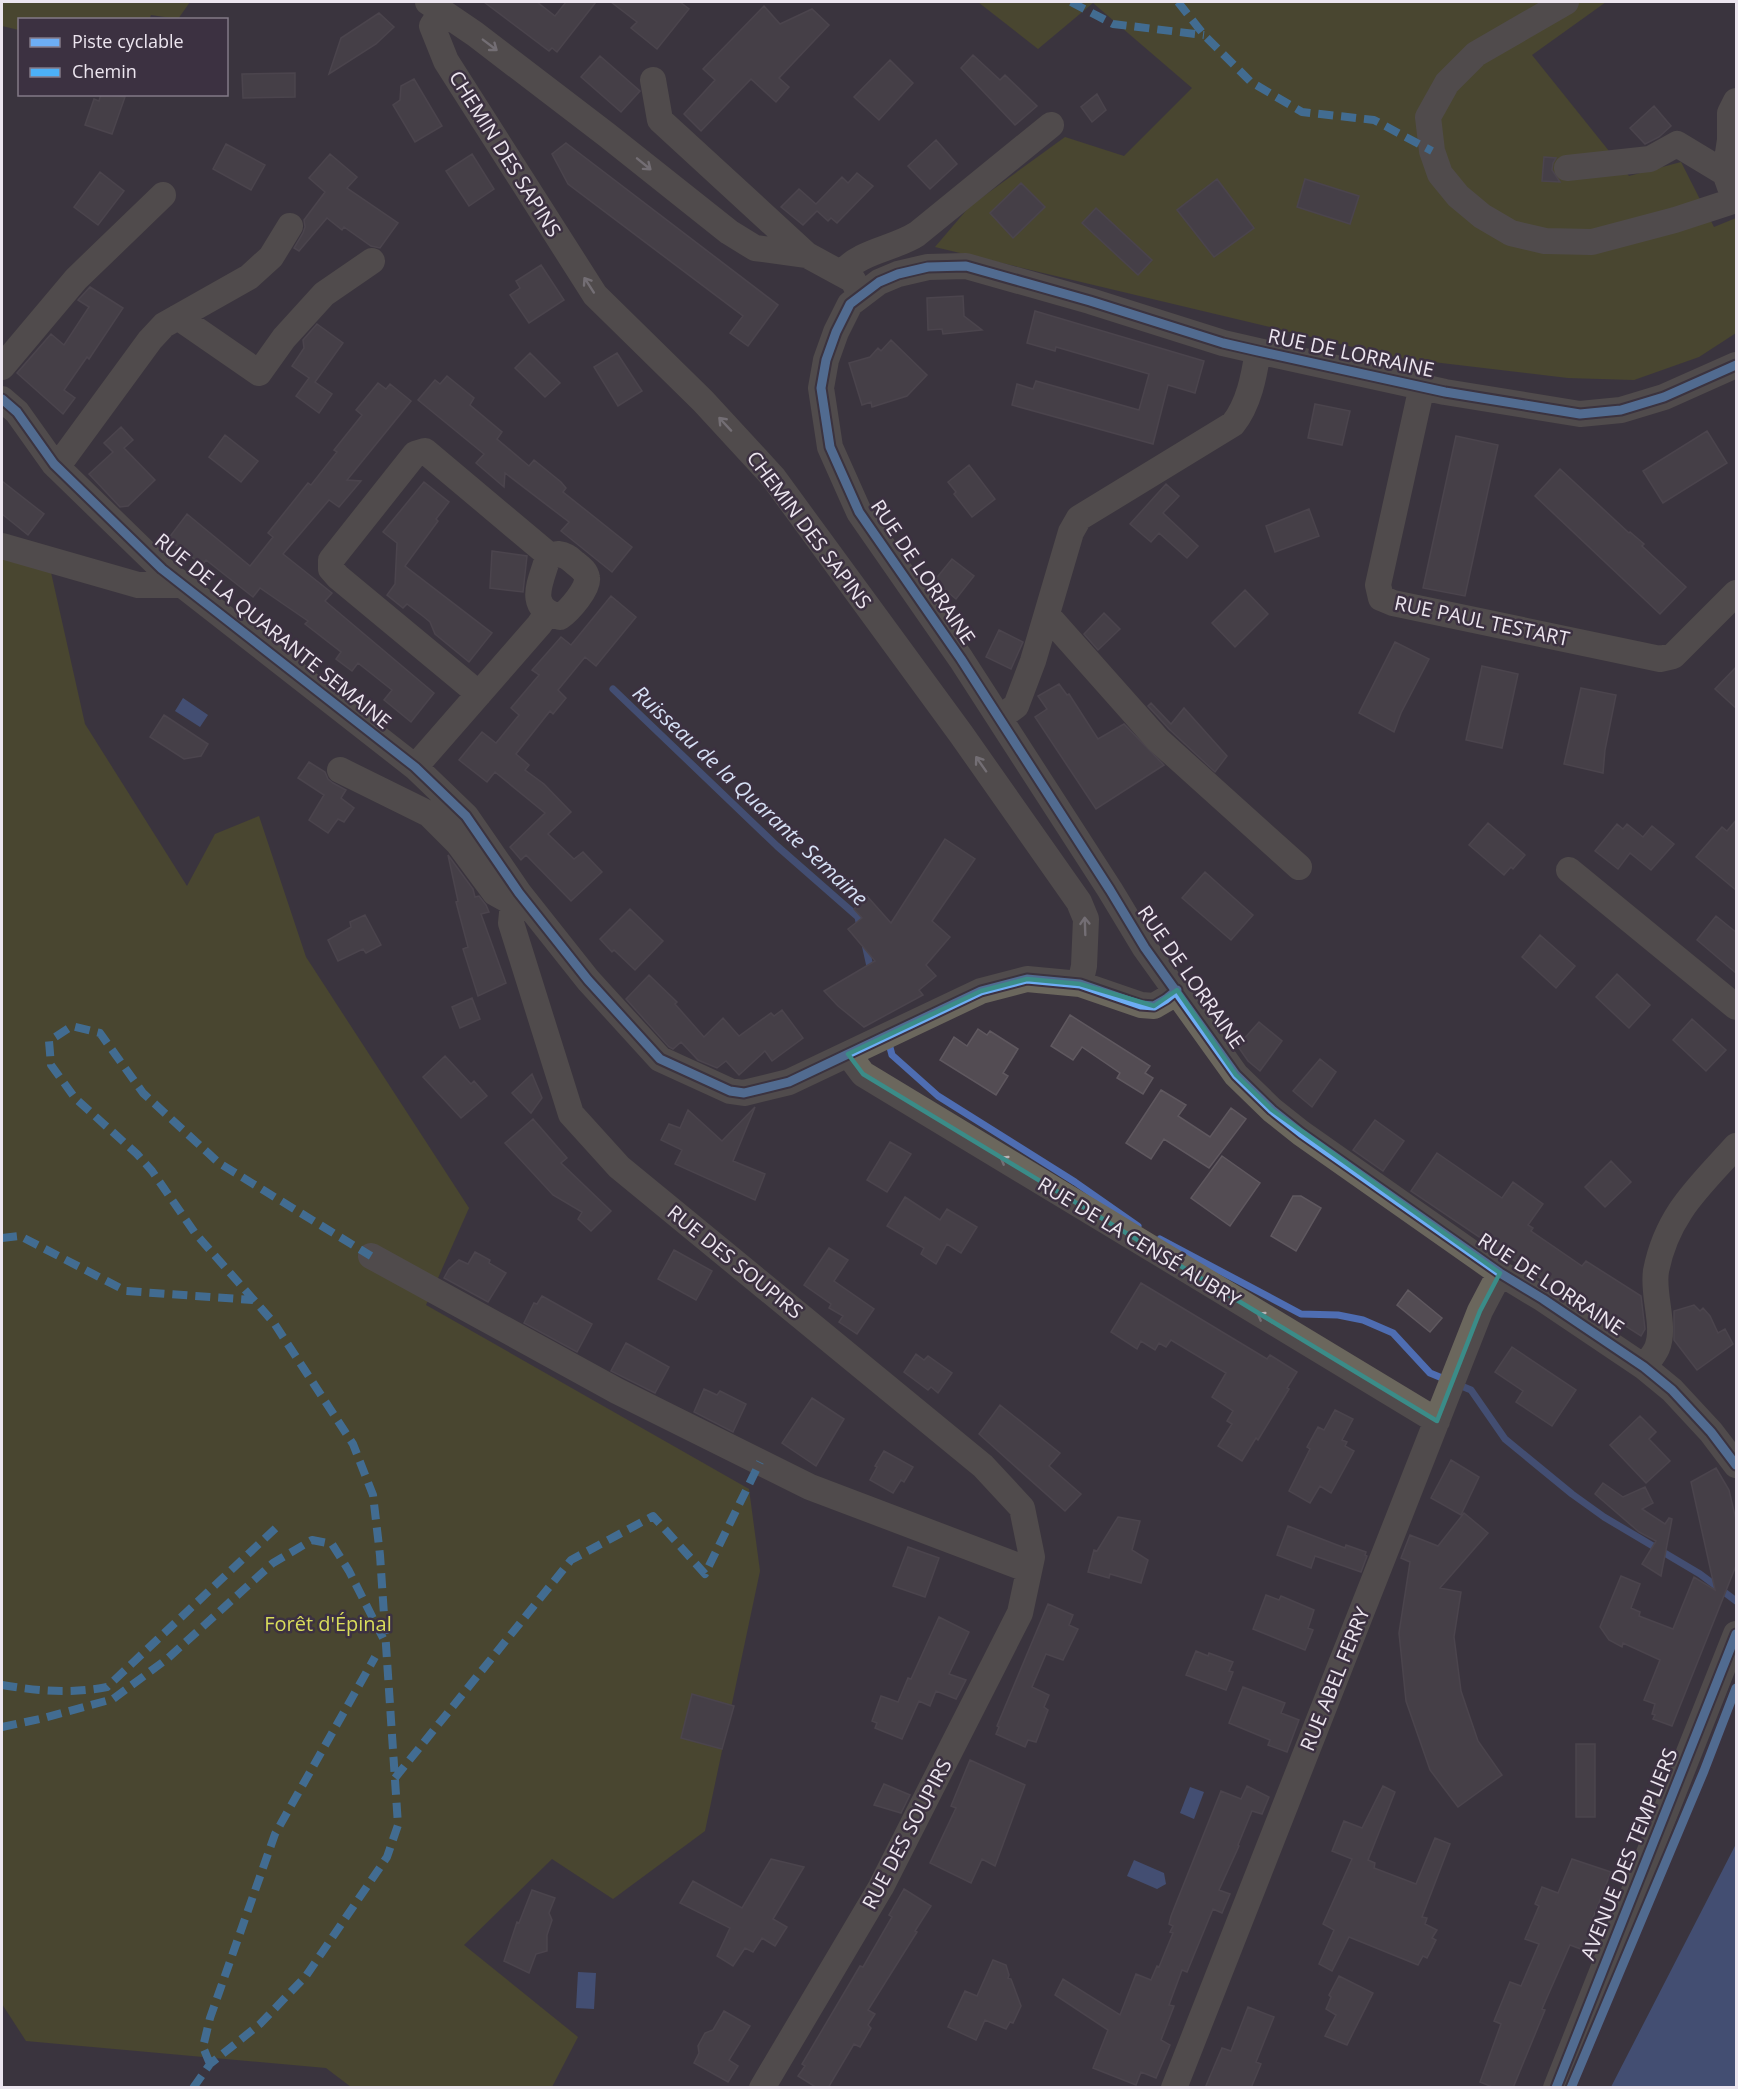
<svg xmlns="http://www.w3.org/2000/svg" width="1738" height="2089" font-family="'Open Sans',sans-serif">
	<rect width="100%" height="100%" fill="#3b343e"/>
	<path fill="#5b5b1f" d="M2 2H190L178 19 151 15 149 20H20L19 30 2 26Z
		M978 2H1606L1532 55 1629 176 1681 162 1714 227 1736 218V333L1699 357 1634 380 1568 378 1399 358 935 247 970 206 1065 137 1124 156 1192 88 1093 3 1038 49Z
		M2 557 50 568 85 724 187 886 215 834 259 816 306 957 469 1208 426 1305 749 1489 760 1571 705 1831 613 1899 552 1859 464 1945 578 2037 552 2087H351L326 2068 26 2041 2 2004Z"/>
	<path fill="#4e6db2" d="M183 698 208 715 200 727 175 711Z
		M1190 1787 1204 1792 1194 1819 1180 1813Z
		M1736 1844V2087H1611Z
		M1134 1860 1164 1873 1166 1884 1157 1889 1127 1876Z
		M578 1972 596 1973 594 2009 576 2008Z"/>
	<g fill="none" stroke-linecap="round" stroke-linejoin="round">
		<path stroke="#4e6db2" stroke-width="7" d="M613 689 777 846 858 917 860 927
			M865 944 871 971
			M888 1040 892 1055 938 1096 1075 1182 1138 1226
			M1160 1239 1301 1314 1338 1315 1363 1320 1393 1333 1430 1373 1471 1390 1505 1439 1572 1494 1604 1517 1700 1574 1736 1601"/>
	</g>
	<path fill="#534c53" stroke="#5f585f" stroke-width="1.5" d="M484 2H537L555 16 566 2H596L557 52 552 48 549 51Z
		M611 2H680L689 9 657 49 631 28 637 22Z
		M764 6 780 24 812 9 829 25 779 78 789 87 776 102 751 79 701 131 684 114 715 80 703 69Z
		M379 13 394 27 376 44 329 74 341 38Z
		M973 55 1000 80 1005 75 1037 106 1015 125 961 68Z
		M600 56 640 91 621 112 581 77Z
		M890 60 913 83 879 120 854 97Z
		M295 73V97L243 98 242 74Z
		M414 79 442 126 415 142 393 105 400 100 401 86Z
		M101 94 125 97 112 134 85 125 94 99 99 101Z
		M1097 94 1106 110 1092 122 1081 107Z
		M1654 106 1671 126 1659 137 1645 144 1630 128Z
		M936 140 957 164 930 189 908 166Z
		M566 143 778 305 748 346 730 333 743 316 568 184 552 154Z
		M226 144 265 165 251 190 213 169Z
		M330 154 357 177 347 188 398 223 380 248 371 246 344 227 342 230 327 218 299 251 294 248 303 233 305 227 304 220 325 192 309 178Z
		M472 154 494 189 469 206 446 171Z
		M1544 157 1556 158 1553 163 1552 170 1560 182 1542 181Z
		M100 172 124 191 98 225 74 207Z
		M857 173 873 186 837 223 831 218 828 221 817 211 803 225 781 207 799 189 816 204 842 177 848 183Z
		M1217 179 1254 228 1214 257 1177 210Z
		M1305 179 1359 196 1350 224 1297 207Z
		M1021 183 1045 207 1013 238 990 213Z
		M1096 208 1152 260 1138 275 1082 223Z
		M541 265 564 300 529 323 510 295 520 288 516 281Z
		M90 287 123 308 89 359 87 357 64 390 75 398 63 414 17 373 51 334 64 345 89 307 78 300Z
		M963 296 964 316 982 330 943 334 942 329 928 330 927 298Z
		M1035 311 1204 361 1195 393 1168 385 1153 444 1012 405 1017 384 1033 389 1036 381 1139 410 1149 374 1056 347 1055 351 1027 343Z
		M317 324 343 343 315 382 332 394 319 413 296 396 309 378 292 366 304 348 303 340Z
		M891 340 927 375 907 396 872 407 871 402 862 405 849 363 870 357 878 348 881 351Z
		M530 353 560 383 545 397 515 368Z
		M617 353 642 391 618 406 594 367Z
		M447 376 474 398 470 405 502 432 497 439 529 466 534 460 561 482 566 488 563 492 632 547 612 572 561 531 569 522 505 473 504 487 476 463 484 454 418 400 435 380 440 384Z
		M378 383 386 389 390 384 411 401 347 480 361 481 339 507 329 500 283 554 332 593 325 601 434 693 411 722 384 700 392 690 358 663 352 671 336 659 341 652 305 624 308 621 260 588 253 597 206 560 202 565 168 539 187 514 250 566 273 537 268 533 308 483 311 485 337 452 334 450 362 415 356 410Z
		M1315 404 1350 411 1342 445 1308 438Z
		M121 427 133 440 124 448 155 480 128 506 120 507 89 474 113 452 104 443Z
		M1707 431 1727 463 1663 503 1643 471Z
		M225 435 258 461 241 482 209 457Z
		M1456 436 1498 445 1465 596 1423 588Z
		M969 465 995 499 972 517 954 494 956 492 948 482Z
		M1560 469 1629 533 1630 532 1644 544 1642 546 1686 587 1660 614 1535 496Z
		M2 481 44 514 28 535 2 514Z
		M424 482 449 502 436 519 438 521 405 566 492 633 469 662 435 634 430 622 424 617 407 604 403 608 387 595 395 584 397 543 383 532Z
		M1166 484 1179 496 1163 513 1198 546 1187 558 1159 533 1151 542 1130 524Z
		M1309 509 1319 536 1275 552 1266 526Z
		M492 551 527 556 523 592 490 588Z
		M952 559 974 576 956 599 934 581Z
		M1245 590 1268 614 1235 647 1212 623Z
		M611 596 636 617 596 666 585 657 558 690 566 698 553 714 550 711 516 754 529 765 525 770 544 784 571 812 548 834 574 859 583 852 602 872 571 901 526 855 521 860 510 847 545 813 495 772 487 782 459 760 482 732 496 743 519 715 511 708 539 675 532 670 561 637 571 645Z
		M1104 613 1120 629 1098 650 1084 634Z
		M999 630 1023 642 1011 669 986 657Z
		M1395 642 1429 659 1401 713 1394 732 1359 713Z
		M1482 666 1518 674 1502 748 1466 740Z
		M1737 666V709L1715 689Z
		M1059 684 1067 695 1069 694 1098 739 1124 724 1164 765 1096 809 1035 717 1047 709 1038 696Z
		M1581 688 1616 695 1605 750 1603 773 1564 764Z
		M1151 703 1171 724 1184 708 1227 756 1215 772 1169 729 1148 706Z
		M164 715 208 744 201 756 184 759 150 737Z
		M309 762 325 772 328 779 333 783 346 790 341 798 354 808 344 822 338 819 328 833 309 820 324 795 298 778Z
		M1737 819V891L1696 857 1722 827 1727 831Z
		M1488 823 1525 855 1513 869 1511 867 1504 875 1469 845Z
		M1617 824 1623 829 1627 824 1643 837 1652 826 1674 844 1651 870 1630 853 1618 869 1595 851Z
		M945 839 975 859 932 921 950 937 926 965 936 976 919 990 923 995 864 1027 838 1006 824 991 875 961 848 929 862 918 854 909 867 896 891 923Z
		M448 855 473 889 475 897 479 896 486 905 489 912 481 914 506 983 478 996 463 949 468 947 456 902 458 901Z
		M1205 872 1253 915 1231 940 1182 898Z
		M630 909 663 941 635 970 614 950 612 952 600 939Z
		M365 915 381 945 366 953 363 949 338 961 328 940 351 927 350 922Z
		M1716 916 1737 933V974L1697 940Z
		M1540 935 1575 966 1556 988 1522 957Z
		M1617 974 1650 1005 1629 1028 1596 997Z
		M649 975 677 1002 675 1004 704 1037 723 1018 739 1036 771 1013 774 1016 782 1010 803 1038 772 1061 765 1051 739 1075 726 1061 717 1068 698 1060 681 1042 673 1049 669 1047 626 999Z
		M472 998 480 1019 460 1028 452 1007Z
		M1070 1015 1150 1066 1145 1073 1153 1078 1143 1094 1117 1078 1120 1073 1082 1047 1073 1060 1051 1046Z
		M1692 1019 1726 1050 1706 1071 1673 1040Z
		M1259 1022 1282 1041 1260 1071 1248 1061 1239 1048 1244 1042 1242 1041Z
		M978 1029 987 1035 990 1031 1018 1049 1003 1073 1008 1076 996 1095 940 1060 954 1037 967 1046Z
		M445 1056 471 1084 474 1081 487 1096 461 1118 423 1077Z
		M1320 1059 1336 1072 1312 1107 1293 1091Z
		M532 1074 542 1098 531 1113 512 1093Z
		M1161 1090 1186 1105 1178 1116 1210 1137 1231 1108 1246 1119 1209 1168 1164 1139 1151 1159 1126 1143Z
		M755 1107 733 1161 765 1174 755 1200 675 1164 682 1150 661 1140 669 1124 680 1128 688 1110 722 1141Z
		M533 1119 567 1158 561 1163 611 1211 591 1231 578 1219 582 1212 553 1195 505 1143Z
		M1375 1120 1404 1141 1383 1171 1353 1150Z
		M890 1142 911 1154 887 1192 867 1180Z
		M1437 1153 1502 1198 1513 1182 1543 1204 1528 1225 1533 1228 1531 1231 1582 1266 1586 1261 1641 1296 1645 1329 1641 1336 1552 1279 1549 1284 1411 1191Z
		M1222 1156 1260 1183 1230 1226 1191 1198Z
		M1611 1161 1631 1182 1605 1207 1585 1187Z
		M1293 1196H1301L1321 1208 1296 1251 1271 1236Z
		M905 1197 940 1220 947 1209 977 1227 961 1253 947 1244 936 1264 921 1254 924 1248 887 1226Z
		M829 1248 848 1260 834 1281 874 1309 857 1334 839 1322 843 1316 829 1308 831 1304 804 1285Z
		M674 1250 712 1271 696 1300 658 1279Z
		M475 1252 490 1260 489 1263 506 1273 488 1302 444 1278 449 1269 459 1260 468 1264Z
		M1141 1283 1267 1359 1270 1355 1297 1372 1287 1388 1289 1389 1258 1440 1256 1438 1242 1461 1218 1446 1232 1424 1227 1421 1233 1411 1212 1397 1226 1373 1171 1340 1166 1347 1159 1343 1155 1350 1141 1341 1137 1349 1111 1332Z
		M1408 1290 1442 1318 1430 1332 1397 1305Z
		M542 1296 592 1324 577 1352 524 1323 534 1303 537 1304Z
		M1694 1305 1700 1311 1703 1308 1710 1316 1718 1333 1725 1329 1733 1344 1697 1370 1674 1340V1311Z
		M626 1343 669 1367 655 1393 611 1371Z
		M1512 1347 1576 1390 1552 1426 1516 1402 1523 1391 1495 1372Z
		M916 1354 924 1360 928 1356 952 1373 938 1393 931 1387 928 1390 904 1372Z
		M704 1389 717 1395 720 1391 746 1404 733 1432 694 1412Z
		M812 1398 844 1419 816 1466 782 1443Z
		M1000 1405 1060 1453 1049 1466 1081 1494 1065 1511 979 1434Z
		M1335 1410 1353 1419 1342 1440 1347 1442 1345 1446 1354 1451 1331 1493 1320 1486 1310 1503 1289 1491 1310 1449 1307 1447 1318 1427 1324 1430Z
		M1640 1416 1656 1432 1649 1439 1670 1461 1646 1483 1610 1445Z
		M884 1451 913 1467 904 1482 901 1480 893 1493 870 1480 877 1467 875 1466Z
		M1451 1460 1479 1477 1461 1515 1431 1498Z
		M1716 1468 1729 1490 1737 1524V1563L1672 1726 1653 1719 1655 1715 1652 1714 1655 1704 1644 1700 1660 1660 1623 1643 1622 1647 1609 1640 1600 1627 1621 1576 1640 1584 1631 1608 1640 1612 1639 1616 1673 1629 1694 1577 1715 1590 1691 1482Z
		M1603 1483 1623 1497 1645 1487 1653 1503 1642 1509 1665 1524 1669 1518 1672 1519 1661 1576 1642 1564 1656 1541 1639 1532 1595 1494Z
		M1464 1513 1488 1533 1440 1588 1461 1592 1454 1637 1461 1691 1478 1741 1502 1775 1458 1807 1430 1770 1406 1701 1399 1633 1410 1562 1401 1558 1410 1535 1438 1546Z
		M1118 1517 1140 1521 1132 1550 1148 1560 1141 1583 1110 1574 1109 1578 1088 1572 1094 1550 1097 1551Z
		M1288 1526 1345 1548 1346 1545 1366 1552 1365 1555 1367 1556 1361 1572 1315 1556 1311 1568 1277 1555Z
		M908 1547 939 1558 925 1597 893 1586Z
		M1266 1595 1279 1600 1281 1596 1314 1610 1308 1628 1313 1630 1305 1650 1253 1629Z
		M1048 1604 1073 1615 1069 1625 1078 1629 1063 1660 1046 1654 1032 1687 1049 1695 1044 1707 1048 1710 1036 1742 1028 1740 1025 1747 996 1734 999 1727 997 1726Z
		M939 1617 969 1632 949 1674 966 1680 956 1699 936 1691 930 1706 919 1701 902 1739 875 1728 877 1723 872 1721 881 1696 898 1702 908 1678 911 1679Z
		M1196 1651 1208 1656 1209 1653 1233 1662 1229 1671 1233 1672 1226 1690 1186 1675Z
		M1243 1687 1285 1703 1281 1713 1299 1720 1287 1752 1268 1745 1270 1740 1229 1723Z
		M692 1694 734 1706 722 1749 681 1738Z
		M1576 1744H1595V1817H1576Z
		M970 1760 1025 1785 995 1866 982 1859 971 1883 930 1863 956 1808 951 1806Z
		M884 1784 910 1795 901 1813 874 1805Z
		M1247 1786 1269 1797 1262 1814 1252 1811 1238 1845 1239 1846 1219 1890 1230 1894 1222 1913 1213 1909 1187 1972 1182 1970 1169 2005 1174 2006 1161 2040 1170 2045 1156 2078 1141 2072 1136 2085 1093 2068 1108 2030 1055 1995 1063 1979 1120 2015 1136 1974 1151 1980 1157 1966 1159 1967 1173 1933 1170 1932 1173 1926 1169 1924 1171 1916 1221 1791 1241 1799Z
		M1383 1786 1395 1792 1368 1860 1375 1863 1374 1868 1416 1884 1435 1838 1450 1844 1422 1917 1427 1918 1425 1924 1437 1930 1432 1938 1436 1940 1427 1958 1423 1956 1418 1965 1349 1937 1332 1971 1319 1964 1334 1930 1323 1924 1352 1859 1332 1851 1344 1821 1362 1828Z
		M771 1859 804 1867 773 1919 787 1927 775 1946 762 1938 753 1952 745 1948 733 1966 717 1956 730 1928 680 1903 693 1881 742 1908Z
		M1572 1859 1611 1872 1589 1928 1595 1931 1586 1951 1570 1945 1542 2009 1545 2010 1513 2088H1495L1480 2082 1501 2024 1494 2021 1510 1982 1521 1986 1539 1944 1525 1939 1539 1906 1535 1904 1542 1887 1558 1893Z
		M904 1889 931 1906 915 1931 917 1932 868 2010 875 2014 868 2025 871 2028 860 2047 854 2044 828 2088H817L798 2076 805 2066 802 2064 860 1966 863 1967 892 1917 889 1915Z
		M532 1890 555 1898 549 1913 552 1920 547 1935V1951L536 1954 529 1973 504 1961 517 1922 519 1923Z
		M993 1960 1006 1965 1009 1975 1008 1978 1011 1979 1021 2006 1013 2023 1010 2022 1006 2029 985 2020 976 2040 948 2027 965 1991 977 1996Z
		M1339 1976 1373 1993 1347 2045 1325 2036 1336 2015 1326 2009 1331 1997 1329 1995Z
		M1248 2007 1274 2017 1256 2062 1261 2064 1251 2088H1205L1222 2048 1231 2051Z
		M724 2011 750 2026 729 2060 738 2066 728 2082 694 2063 699 2053 698 2046 705 2033 713 2030Z"/>
	<g fill="none" stroke-linecap="round" stroke-linejoin="round">
		<path stroke="#6b675d" stroke-width="26" d="M428 2 475 34 607 135 729 232 755 248 807 255
			M1566 2 1476 54 1447 83 1428 117 1432 151 1440 174 1458 196 1482 216 1511 233 1545 241 1592 242 1675 220 1736 200
			M442 11 432 26 446 61 595 295 703 401 773 477 961 734 1079 902 1086 919 1084 966 1080 984
			M653 80 660 120 807 255 853 280 860 295
			M1567 168 1650 159 1677 144 1725 173
			M1730 187 1725 173 1730 140V113L1736 101
			M842 273C860 251 894 249 917 234L1051 125
			M178 317 259 373 284 338 324 294 372 261
			M1736 365 1664 397 1621 410 1580 414 1445 392 1258 351 1223 343 1090 301 966 266 928 267 898 274 879 282 850 304 836 332 826 360 821 388 830 447 859 512 961 659 1110 890 1145 948 1236 1075 1272 1110 1301 1133 1500 1273 1543 1299 1644 1367 1672 1390 1711 1432 1736 1465
			M2 367 76 279 163 195
			M1422 386 1378 585 1381 598 1393 603 1660 659 1673 656 1736 593
			M2 399 17 412 54 464 162 569 415 767 466 816 519 893 588 980 660 1059 730 1091 744 1093 789 1082 981 991 1027 979 1080 984 1141 1005 1154 1006 1166 999 1177 990
			M57 467 150 340 164 325 249 277 271 257 290 226
			M2 546 138 585H182
			M558 554C566 555 569 558 575 563 580 567 586 571 587 578 589 588 569 611 560 617 525 608 541 582 548 557Z
			M1047 615 1158 740 1299 867
			M479 694 338 577 331 569V560L415 454 425 451 550 556
			M999 718 1016 706 1033 661 1071 532 1079 518 1233 424C1249 404 1254 376 1258 351
			M415 767 539 625 548 612
			M340 770 429 814 458 843 495 893 513 903
			M1569 870 1736 1007
			M519 893 513 903 511 923 571 1114 619 1167 983 1466 1022 1508 1032 1557 1020 1613 881 1887 762 2088
			M848 1054 863 1074 1437 1421
			M371 1256 617 1391 810 1487 1029 1570
			M1644 1367C1648 1361 1654 1355 1657 1348 1666 1326 1652 1295 1656 1271 1667 1214 1700 1186 1736 1146
			M1174 2088 1480 1311 1500 1273
			M1556 2088 1736 1634"/>
		<path stroke="#4cb0f7" stroke-width="8" stroke-dasharray="15 8" stroke-linecap="butt" d="M1071 2 1113 24 1204 35
			M1178 2 1204 35 1251 82 1302 112 1374 120 1432 151
			M2 1238 20 1236 126 1291 253 1300
			M2 1685C38 1691 71 1694 107 1687L278 1526
			M2 1727 40 1719 113 1699 167 1659 273 1563 312 1540 332 1544 349 1571 383 1638
			M395 1778 571 1560 653 1516 705 1574 760 1462
			M210 2064 203 2047 210 2018 275 1834 375 1657
			M193 2088 210 2064 260 2024 306 1976 387 1857 398 1825 380 1555 373 1495 353 1444 274 1323 195 1233 152 1171 137 1154 75 1098 51 1065 49 1041 72 1026 100 1033 143 1093 219 1163 371 1256"/>
		<defs>
			<path id="cycleway" d="M1736 365 1664 397 1621 410 1580 414 1445 392 1258 351 1223 343 1090 301 966 266 928 267 898 274 879 282 850 304 836 332 826 360 821 388 830 447 859 512 961 659 1110 890 1145 948 1236 1075 1272 1110 1301 1133 1500 1273 1543 1299 1644 1367 1672 1390 1711 1432 1736 1465
				M2 399 17 412 54 464 162 569 415 767 466 816 519 893 588 980 660 1059 730 1091 744 1093 789 1082 981 991 1027 979 1080 984 1141 1005 1154 1006 1166 999 1177 990
				M1556 2088 1736 1634
				M1571 2088 1704 1771 1736 1688"/>
		</defs>
		<use href="#cycleway" stroke="#3c3141" stroke-width="13"/>
		<use href="#cycleway" stroke="#6dadf4" stroke-width="9"/>
	</g>
	<defs><path id="oneway-shaft" d="M-6 0H5M1.5-3L5.5 0L1.5 3" fill="none" stroke-width="1.6" stroke-linecap="round" stroke-linejoin="round" transform="scale(1.5)"/></defs>
	<g stroke="#b8b3b5">
		<use href="#oneway-shaft" transform="translate(490 45) rotate(37)"/>
		<use href="#oneway-shaft" transform="translate(644 164) rotate(39)"/>
		<use href="#oneway-shaft" transform="translate(589 285) rotate(-123)"/>
		<use href="#oneway-shaft" transform="translate(725 424) rotate(-133)"/>
		<use href="#oneway-shaft" transform="translate(981 764) rotate(-125)"/>
		<use href="#oneway-shaft" transform="translate(1085 926) rotate(-92)"/>
		<use href="#oneway-shaft" transform="translate(1008 1162) rotate(-149)"/>
		<use href="#oneway-shaft" transform="translate(1265 1318) rotate(-149)"/>
	</g>
	<path d="M0 0H1738V2089H0ZM1027 979 1080 984 1154 1006 1177 990 1236 1075 1272 1110 1500 1273 1480 1311 1437 1421 863 1074 848 1054 981 991Z" fill="#3b343e" fill-opacity=".55" fill-rule="evenodd"/>
	<path fill="none" stroke="#3b8c88" stroke-width="4.5" stroke-linejoin="round" d="M1027 979 1080 984 1154 1006 1177 990 1236 1075 1272 1110 1500 1273 1480 1311 1437 1421 863 1074 848 1054 981 991Z"/>
	<g text-anchor="middle" stroke-width="5" stroke-linejoin="round" paint-order="stroke">
		<g font-size="20" fill="#ece5ef" stroke="#3c3141">
			<text transform="translate(505 154) rotate(58)" y="7">CHEMIN DES SAPINS</text>
			<text transform="translate(1351 353) rotate(12)" y="7">RUE DE LORRAINE</text>
			<text transform="translate(809 530) rotate(53)" y="7">CHEMIN DES SAPINS</text>
			<text transform="translate(923 572) rotate(56)" y="7">RUE DE LORRAINE</text>
			<text transform="translate(1482 621) rotate(12)" y="7">RUE PAUL TESTART</text>
			<text transform="translate(273 631) rotate(39)" y="7">RUE DE LA QUARANTE SEMAINE</text>
			<text transform="translate(1191 977) rotate(55)" y="7">RUE DE LORRAINE</text>
			<text transform="translate(1139 1242) rotate(31)" y="7">RUE DE LA CENSÉ AUBRY</text>
			<text transform="translate(735 1262) rotate(39)" y="7">RUE DES SOUPIRS</text>
			<text transform="translate(1551 1284) rotate(33)" y="7">RUE DE LORRAINE</text>
			<text transform="translate(1335 1679) rotate(-68)" y="7">RUE ABEL FERRY</text>
			<text transform="translate(907 1834) rotate(-62)" y="7">RUE DES SOUPIRS</text>
			<text transform="translate(1629 1854) rotate(-68)" y="7">AVENUE DES TEMPLIERS</text>
		</g>
		<g font-size="20" fill="#d9dd5b" stroke="#3c3141">
			<text x="328" y="1631">Forêt d'Épinal</text>
		</g>
		<g font-size="21" font-style="italic" fill="#d6e0f5" stroke="#3c3141">
			<text transform="translate(750 796) rotate(43)" y="7">Ruisseau de la Quarante Semaine</text>
		</g>
	</g>
	<rect width="1738" height="2089" fill="none" stroke="#ece5ef" stroke-width="6"/>
	<rect x="18" y="18" width="210" height="78" fill="#3c3141" stroke="#827987" stroke-width="1.5"/>
	<rect x="30" y="38" width="30" height="9" fill="#6dadf4" stroke="#827987" stroke-width="1.5"/>
	<text x="72" y="48" font-size="18" fill="#ece5ef">Piste cyclable</text>
	<rect x="30" y="68" width="30" height="9" fill="#4cb0f7" stroke="#827987" stroke-width="1.5"/>
	<text x="72" y="78" font-size="18" fill="#ece5ef">Chemin</text>
</svg>
